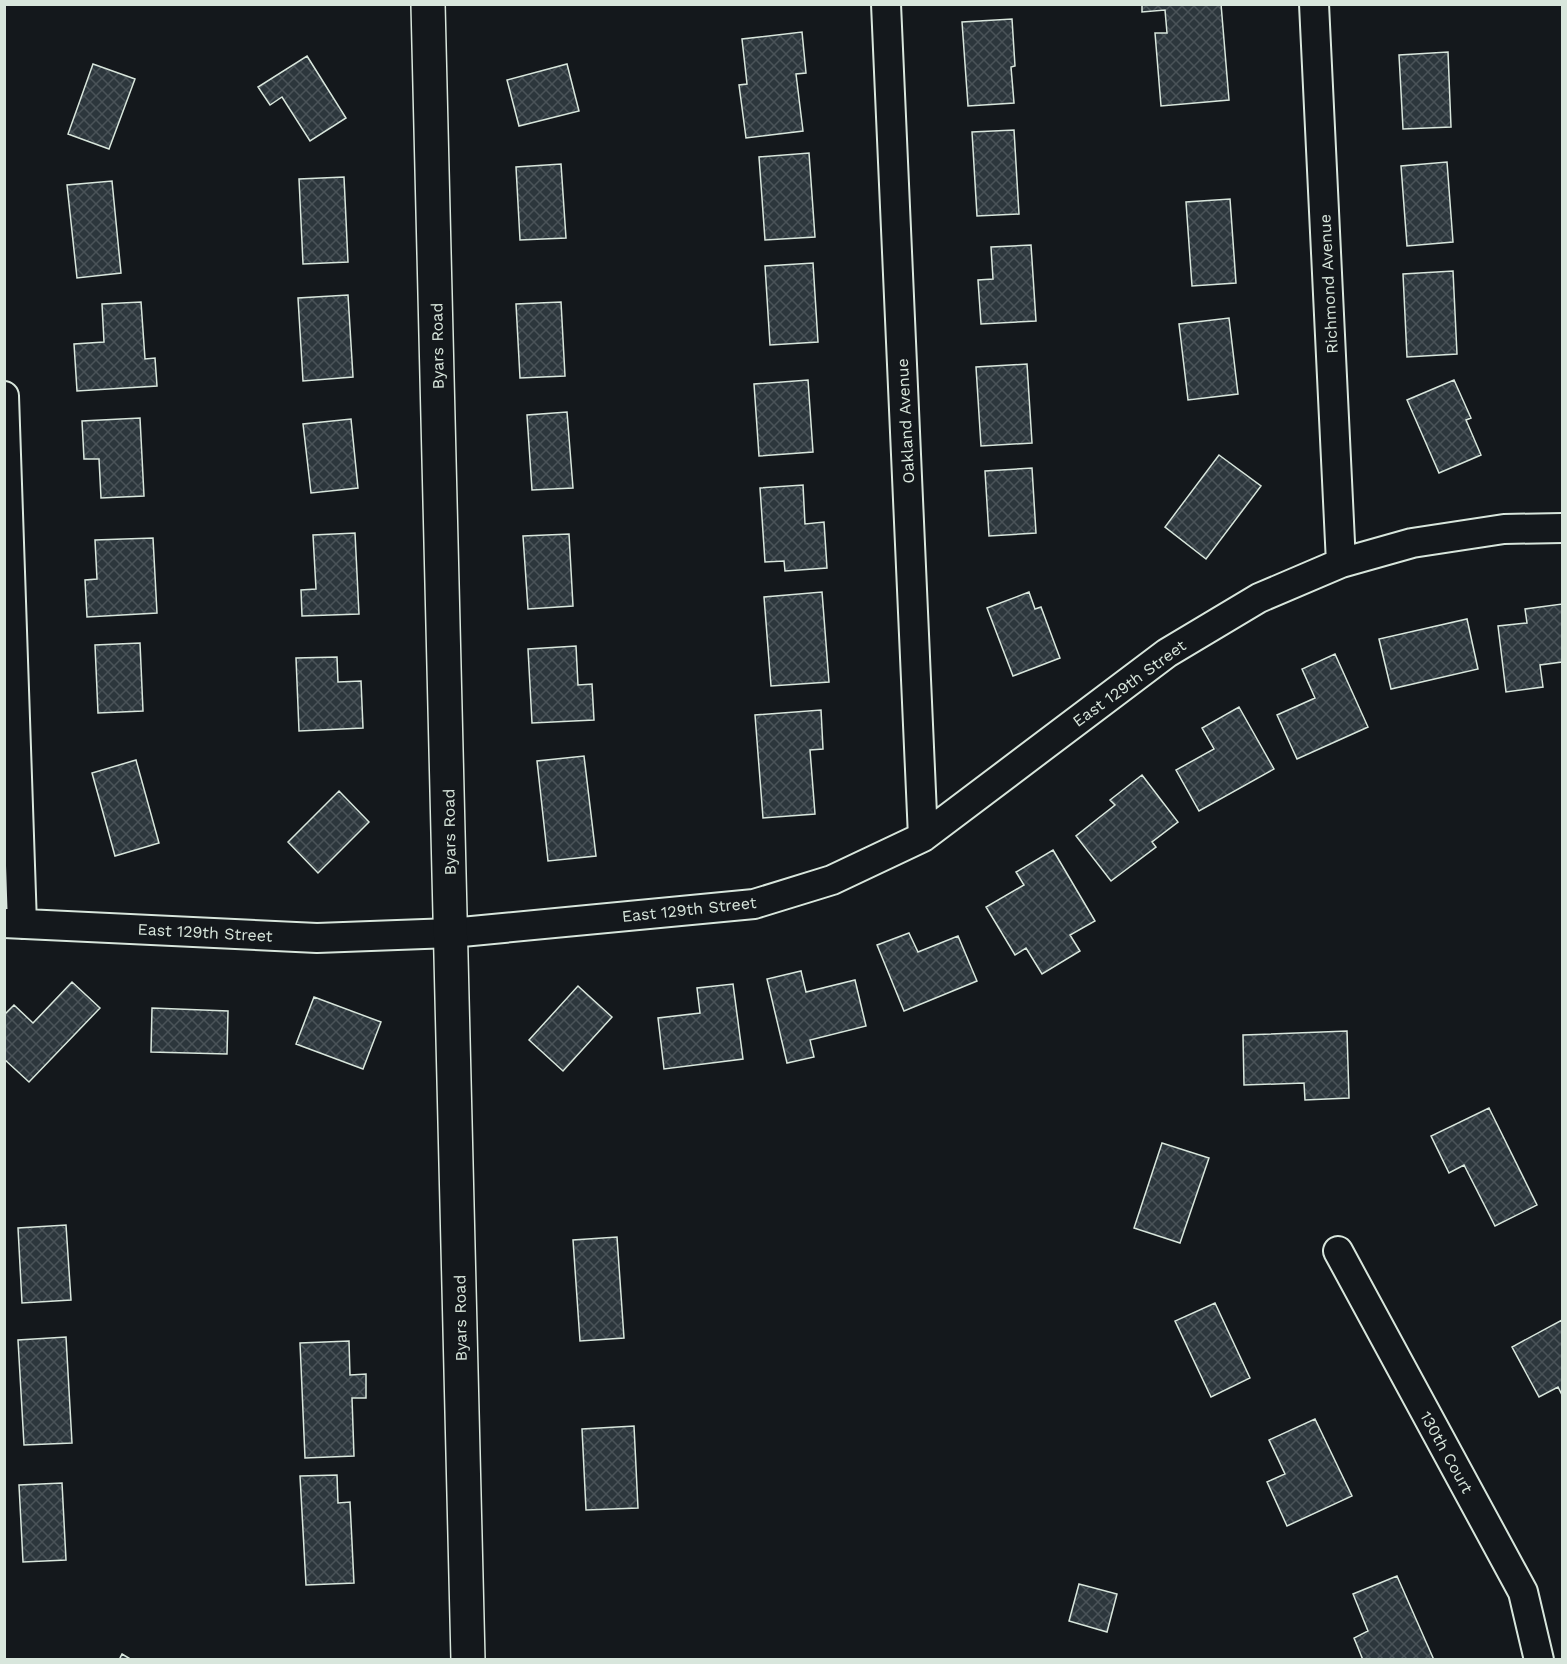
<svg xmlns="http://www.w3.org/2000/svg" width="1567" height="1664" font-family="'Work Sans',sans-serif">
	<defs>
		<pattern id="building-cross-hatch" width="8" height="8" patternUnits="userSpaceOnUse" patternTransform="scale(1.5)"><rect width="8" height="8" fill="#2c363c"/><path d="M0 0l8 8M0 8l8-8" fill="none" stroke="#4a5358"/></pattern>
	</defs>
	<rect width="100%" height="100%" fill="#14181c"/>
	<path fill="url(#building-cross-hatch)" stroke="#d8e6dc" stroke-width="1.5" d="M1142 4H1221L1229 100 1161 106 1155 33H1167L1165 10 1142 12Z
		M1012 19 1015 66 1011 67 1014 103 968 106 962 22Z
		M802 32 806 73 796 74 803 131 746 138 739 85 747 84 742 39Z
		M1448 52 1451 127 1403 129 1399 55Z
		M307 56 346 118 310 141 282 97 270 105 258 87Z
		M93 64 135 79 109 149 68 134Z
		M567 64 579 111 519 126 507 80Z
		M1014 130 1019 214 977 216 972 132Z
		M809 153 815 237 765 240 759 157Z
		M1447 162 1453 242 1407 246 1401 166Z
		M561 164 566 238 520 240 516 167Z
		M344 177 348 262 303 264 299 179Z
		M112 181 121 273 77 278 67 185Z
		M1230 199 1236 283 1192 286 1186 202Z
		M1031 245 1036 321 981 324 978 280 993 279 991 247Z
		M813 263 818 342 770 345 765 266Z
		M1453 271 1457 354 1407 357 1403 274Z
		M348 295 353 377 303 381 298 298Z
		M141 302 145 359 155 358 157 386 77 391 74 344 104 342 102 304Z
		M561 302 565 376 520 378 516 304Z
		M1229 318 1238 394 1188 400 1179 324Z
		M1027 364 1032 443 981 446 976 367Z
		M808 380 813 452 759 456 754 384Z
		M1454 380 1471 418 1466 420 1481 455 1439 473 1407 400Z
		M567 412 573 488 532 490 527 415Z
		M140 418 144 496 101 498 99 459H84L82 421Z
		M351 419 358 488 311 493 303 424Z
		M1219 455 1261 486 1206 559 1165 527Z
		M1032 468 1036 533 989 536 985 471Z
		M803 485 805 524 824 522 827 568 785 571 784 561 765 562 760 488Z
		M355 533 359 614 302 616 301 590 316 589 313 535Z
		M569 534 573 606 528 609 523 536Z
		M153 538 157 613 87 617 85 580 97 579 95 540Z
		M822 592 829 682 771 686 764 597Z
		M1029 592 1035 609 1041 607 1060 658 1013 676 987 608Z
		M1562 604V662L1540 665 1543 687 1506 692 1498 626 1527 623 1525 609Z
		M1467 619 1478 669 1391 689 1379 639Z
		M140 643 143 711 98 713 95 645Z
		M576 646 578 685 592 684 594 720 532 723 528 649Z
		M1335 654 1368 727 1297 759 1277 715 1315 698 1302 669Z
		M337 657 338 682 361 681 363 728 299 731 296 658Z
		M1239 707 1274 769 1199 811 1176 770 1214 749 1202 728Z
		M821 710 823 749 810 750 815 814 763 818 755 715Z
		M584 756 596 856 548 861 537 761Z
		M136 760 159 843 115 856 92 773Z
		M1142 775 1178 822 1152 842 1156 847 1111 881 1076 836 1115 805 1110 800Z
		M339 791 369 822 318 873 288 842Z
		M1053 850 1095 921 1070 935 1080 951 1042 974 1026 948 1015 955 986 907 1024 885 1016 872Z
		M909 933 918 952 958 936 977 981 904 1011 877 945Z
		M801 971 806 992 855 980 866 1026 810 1040 814 1057 787 1063 767 979Z
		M72 982 100 1008 29 1082 4 1059V1015L14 1005 33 1023Z
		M733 984 743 1059 664 1069 658 1018 700 1013 697 988Z
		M578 986 612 1017 563 1071 529 1040Z
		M314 997 381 1022 363 1069 296 1044Z
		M152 1008 228 1011 227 1054 151 1052Z
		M1347 1031 1349 1098 1305 1100 1304 1083 1244 1085 1243 1035Z
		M1489 1108 1537 1205 1495 1226 1464 1165 1449 1173 1431 1136Z
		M1162 1143 1209 1158 1180 1243 1134 1228Z
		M66 1225 71 1300 22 1303 18 1228Z
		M617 1237 624 1338 580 1341 573 1240Z
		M1215 1303 1250 1378 1211 1397 1175 1321Z
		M1562 1320V1395L1558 1387 1539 1397 1512 1347Z
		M66 1337 72 1443 24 1445 18 1340Z
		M349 1341 350 1375 366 1374V1398H352L354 1456 305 1458 300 1343Z
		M1315 1419 1352 1496 1287 1526 1267 1482 1285 1474 1269 1440Z
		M634 1426 638 1508 586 1510 582 1429Z
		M337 1475 338 1503 350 1502 354 1583 306 1585 300 1476Z
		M62 1483 66 1560 23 1562 19 1485Z
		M1397 1576 1434 1660H1363L1354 1638 1368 1631 1353 1594Z
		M1079 1584 1117 1594 1107 1632 1069 1621Z
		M122 1654 132 1660H119Z"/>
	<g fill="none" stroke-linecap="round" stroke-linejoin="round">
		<defs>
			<path id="minor" d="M886 4 923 837
				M1314 4 1341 563
				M4 396 22 924
				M4 923 317 938 451 933 754 904 832 880 923 837 1167 653 1259 598 1341 563 1412 543 1504 529 1562 528
				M1338 1251 1523 1592 1539 1660"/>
			<path id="tertiary" d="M428 4 468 1660"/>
		</defs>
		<use href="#minor" stroke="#d8e6dc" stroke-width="32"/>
		<use href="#tertiary" stroke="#d8e6dc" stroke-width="36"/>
		<use href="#minor" stroke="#14181c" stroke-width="28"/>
		<use href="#tertiary" stroke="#14181c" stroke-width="33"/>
	</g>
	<g text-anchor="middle" stroke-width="4.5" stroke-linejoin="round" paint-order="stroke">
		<g font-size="16" fill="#d8e6dc" stroke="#14181c">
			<text transform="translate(1328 284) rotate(-93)" y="6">Richmond Avenue</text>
			<text transform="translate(437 346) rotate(-91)" y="6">Byars Road</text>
			<text transform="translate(905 421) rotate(-93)" y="6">Oakland Avenue</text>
			<text transform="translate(1129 683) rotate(-36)" y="6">East 129th Street</text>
			<text transform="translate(449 832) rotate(-91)" y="6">Byars Road</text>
			<text transform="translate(689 909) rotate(-6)" y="6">East 129th Street</text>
			<text transform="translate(205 932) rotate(3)" y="6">East 129th Street</text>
			<text transform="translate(460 1318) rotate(-91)" y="6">Byars Road</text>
			<text transform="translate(1447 1452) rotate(61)" y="6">130th Court</text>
		</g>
	</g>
	<rect width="1567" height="1664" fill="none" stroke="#d8e6dc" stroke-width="12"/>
</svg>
